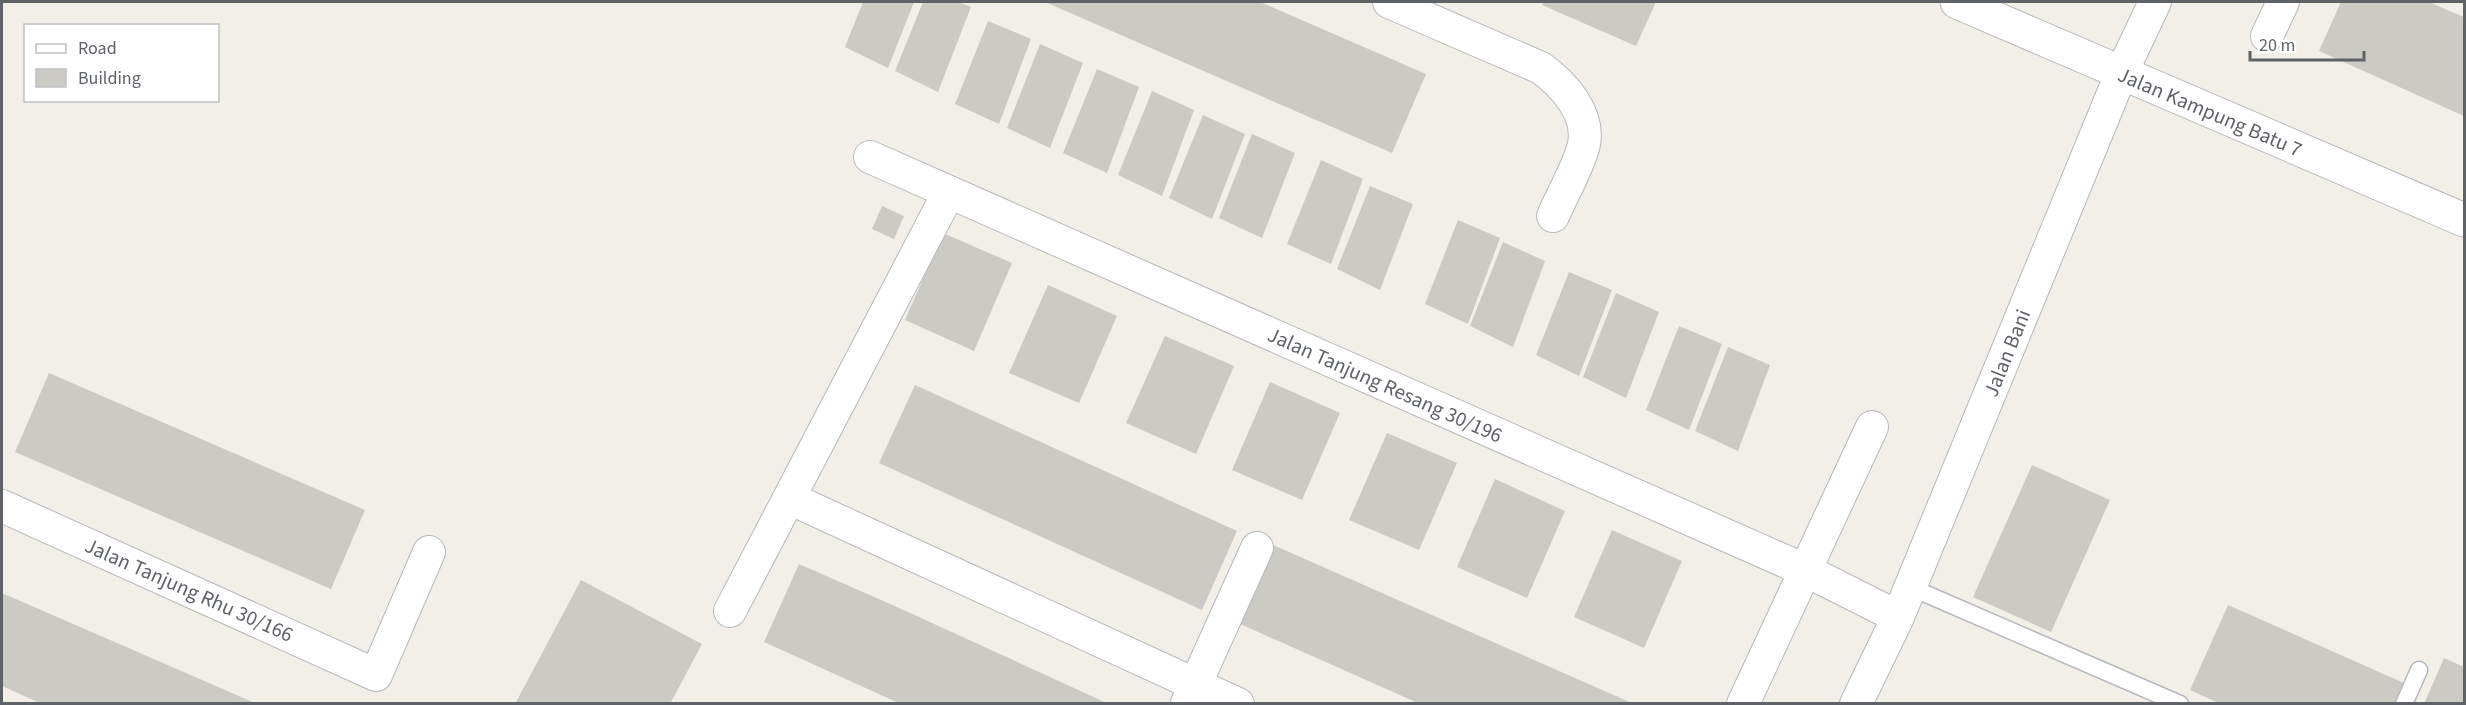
<svg xmlns="http://www.w3.org/2000/svg" width="2466" height="705" font-family="'Source Sans 3',sans-serif">
	<rect width="100%" height="100%" fill="#f1efe8"/>
	<path fill="#cccac5" d="M863 2H914L888 68 845 47Z
		M923 2H959L971 7 938 92 895 71Z
		M1045 2H1260L1426 74 1392 153Z
		M1544 2H1656L1636 46 1542 5Z
		M2341 2H2429L2464 17V116L2319 51Z
		M988 21 1031 39 999 124 955 104Z
		M1040 44 1083 63 1050 148 1007 128Z
		M1097 69 1139 87 1107 173 1063 153Z
		M1152 91 1194 110 1162 196 1118 175Z
		M1203 115 1245 134 1212 219 1169 198Z
		M1252 134 1295 153 1262 238 1219 218Z
		M1321 160 1363 179 1331 264 1287 244Z
		M1370 186 1413 204 1380 290 1337 269Z
		M882 206 904 216 894 239 872 229Z
		M1458 220 1500 238 1468 324 1425 304Z
		M943 233 1012 263 974 351 905 320Z
		M1503 242 1545 261 1513 347 1470 326Z
		M1569 272 1612 290 1579 376 1536 355Z
		M1048 285 1117 316 1079 403 1009 373Z
		M1616 293 1659 312 1626 398 1583 377Z
		M1679 326 1722 344 1689 430 1646 410Z
		M1165 336 1234 366 1196 454 1126 423Z
		M1728 347 1770 365 1738 451 1695 431Z
		M49 373 365 510 331 589 15 452Z
		M1270 382 1340 413 1302 500 1232 470Z
		M915 385 1237 531 1202 610 879 463Z
		M1387 433 1457 463 1419 550 1349 520Z
		M2032 465 2110 500 2051 632 1973 597Z
		M1495 479 1565 511 1527 598 1457 567Z
		M1612 530 1682 561 1644 648 1574 617Z
		M1273 545 1305 559 1634 704H1420L1238 623Z
		M799 564 897 607 1109 704H901L828 671 764 642Z
		M581 580 702 644 670 704H515Z
		M2 593 140 653 257 704H42L11 690 2 686Z
		M2228 605 2404 683 2395 704H2221L2190 690Z
		M2444 658 2464 667V704H2424Z"/>
	<g fill="none" stroke-linecap="round" stroke-linejoin="round">
		<defs>
			<path id="service" d="M1910 587 2180 704
				M2404 704 2419 670"/>
			<path id="minor" d="M1389 2 1541 68C1563 84 1590 113 1584 144 1580 164 1561 197 1553 216
				M2267 36 2283 2
				M870 157 1807 571 1898 617
				M789 498 1238 704
				M2 506 376 675 429 552
				M730 611 949 192
				M1187 703 1257 548
				M1743 704 1872 427
				M1856 704 1898 617 2121 74 2155 2"/>
			<path id="tertiary" d="M1957 2 2464 220"/>
		</defs>
		<use href="#service" stroke="#b5b8bc" stroke-width="19"/>
		<use href="#minor" stroke="#b5b8bc" stroke-width="34"/>
		<use href="#tertiary" stroke="#b5b8bc" stroke-width="35"/>
		<use href="#service" stroke="#fff" stroke-width="16"/>
		<use href="#minor" stroke="#fff" stroke-width="32"/>
		<use href="#tertiary" stroke="#fff" stroke-width="33"/>
	</g>
	<g text-anchor="middle" stroke-width="6" stroke-linejoin="round" paint-order="stroke">
		<g font-size="21" fill="#5f6368" stroke="#fff">
			<text transform="translate(2210 112) rotate(23)" y="7">Jalan Kampung Batu 7</text>
			<text transform="translate(2007 353) rotate(-68)" y="7">Jalan Bani</text>
			<text transform="translate(1385 385) rotate(24)" y="7">Jalan Tanjung Resang 30/196</text>
			<text transform="translate(189 590) rotate(24)" y="7">Jalan Tanjung Rhu 30/166</text>
		</g>
	</g>
	<rect width="2466" height="705" fill="none" stroke="#5f6368" stroke-width="6"/>
	<rect x="24" y="24" width="195" height="78" fill="#ffffff" stroke="#bfc1c3" stroke-width="1.5"/>
	<rect x="36" y="44" width="30" height="9" fill="#ffffff" stroke="#bfc1c3" stroke-width="1.5"/>
	<text x="78" y="54" font-size="18" fill="#5f6368">Road</text>
	<rect x="36" y="69" width="30" height="18" fill="#cccac5" stroke="#bfc1c3" stroke-width="1.5"/>
	<text x="78" y="84" font-size="18" fill="#5f6368">Building</text>
	<path d="M2250 51v9h114v-9" fill="none" stroke="#5f6368" stroke-width="3"/>
	<text x="2259" y="51" font-size="18" fill="#5f6368" stroke="#ffffff" stroke-width="4.5" paint-order="stroke">20 m</text>
</svg>
